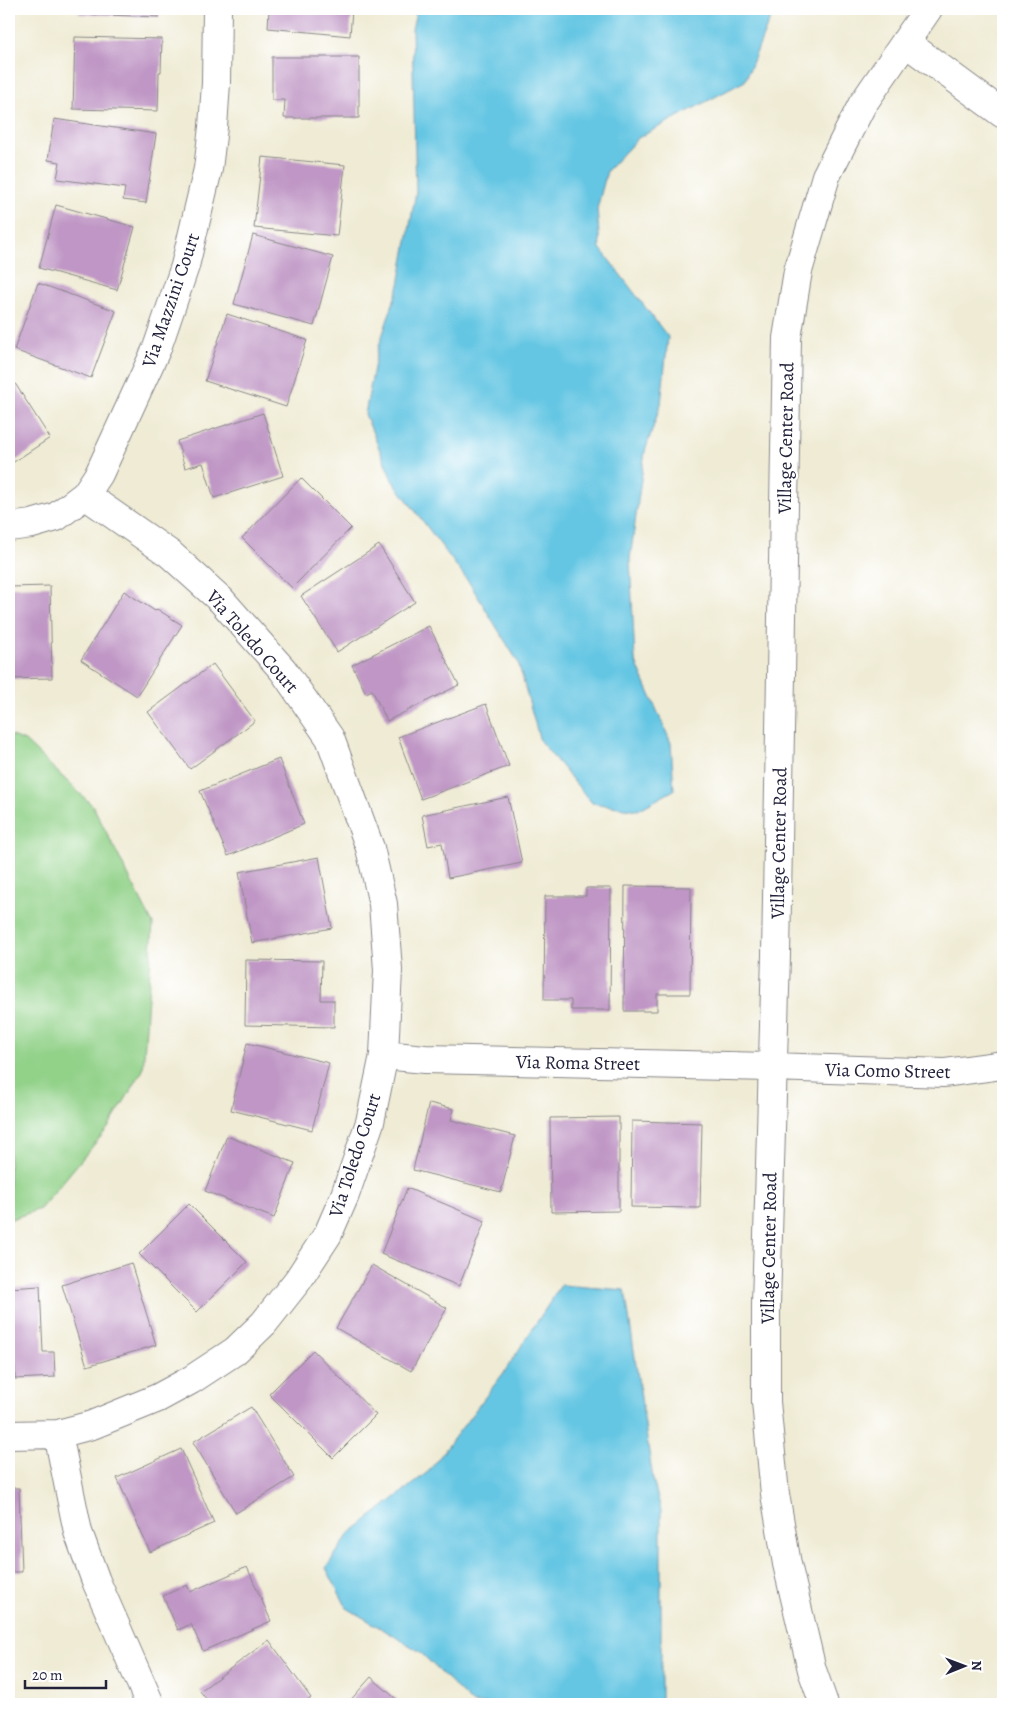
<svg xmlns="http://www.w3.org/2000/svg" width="1012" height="1713" font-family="Alegreya,serif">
	<rect width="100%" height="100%" fill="#fff"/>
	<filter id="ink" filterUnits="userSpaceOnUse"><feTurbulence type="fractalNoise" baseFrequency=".02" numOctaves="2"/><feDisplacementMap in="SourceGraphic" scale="10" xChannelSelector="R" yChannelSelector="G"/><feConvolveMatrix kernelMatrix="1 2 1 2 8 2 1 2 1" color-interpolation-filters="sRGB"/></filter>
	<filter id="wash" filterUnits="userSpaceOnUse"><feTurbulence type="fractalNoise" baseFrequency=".0096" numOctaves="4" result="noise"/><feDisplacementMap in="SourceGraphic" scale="20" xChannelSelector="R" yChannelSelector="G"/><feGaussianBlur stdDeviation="1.12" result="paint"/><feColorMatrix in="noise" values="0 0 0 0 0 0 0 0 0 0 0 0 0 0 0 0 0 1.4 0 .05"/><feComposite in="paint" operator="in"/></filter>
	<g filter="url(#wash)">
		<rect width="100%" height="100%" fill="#efebd4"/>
		<path fill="#91d188" stroke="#5a7a62" d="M9 735 25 741 93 806 153 924 143 1070 108 1128 40 1209 9 1220Z"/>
		<path fill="#65c6e3" stroke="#44748f" d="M417 9H774L745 81 638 138 607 171 597 209 600 248 668 337 661 404 645 451 630 559 635 660 671 743 674 790 638 810 592 803 540 741 518 662 470 584 392 480 365 414 377 352 399 285 416 192 412 29Z
			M561 1285 625 1290 653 1479 661 1510V1700L663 1704H473L419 1651 347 1608 326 1568 349 1534 429 1471 505 1371Z"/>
		<g id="blocks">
			<path fill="#bf96c5" d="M79 9H160L159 17 79 14Z
				M269 9H352L350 36 268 28Z
				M75 37 162 39 161 72H159L158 111 73 109Z
				M272 57H359V118H284L285 100H272Z
				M54 119 156 134 146 203 123 200 125 188 57 179 60 162 48 160Z
				M262 157 345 165 337 236 254 228Z
				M56 205 135 227 117 290 39 268Z
				M253 235 333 257 314 326 234 304Z
				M38 283 116 311 91 378 14 350Z
				M227 314 307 340 286 407 205 381Z
				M9 374 50 438 9 465Z
				M263 413 283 476 214 498 203 463 185 468 177 441Z
				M301 478 351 528 292 588 242 538Z
				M379 545 415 602 337 652 301 596Z
				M50 586 52 678 9 679V587Z
				M124 591 155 611 157 609 182 625 137 696 81 660Z
				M429 626 459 685 387 721 372 690 366 693 352 665Z
				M213 664 255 721 190 769 148 712Z
				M486 704 509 766 421 799 398 737Z
				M279 759 304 824 228 856 200 791Z
				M508 797 522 863 448 878 442 843 428 846 422 815Z
				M319 857 332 928 252 943 239 872Z
				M625 886 691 887 690 994H657V1011H624Z
				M586 888H611L610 1010H571V1000H544L545 896H586Z
				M246 960 322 961 321 1000H334V1027L245 1025Z
				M247 1043 329 1063 312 1130 231 1110Z
				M429 1103 454 1109 451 1120 515 1136 501 1192 413 1170Z
				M619 1117V1211L551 1212 550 1118Z
				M632 1121 702 1123 700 1208 631 1207Z
				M227 1136 295 1163 274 1218 205 1191Z
				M407 1188 485 1221 459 1286 381 1254Z
				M189 1204 247 1262 197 1312 139 1254Z
				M131 1263 156 1345 87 1366 62 1285Z
				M372 1265 447 1308 411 1371 336 1328Z
				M40 1286 43 1352H54L55 1377 15 1379V1366H9V1288Z
				M313 1350 376 1415 333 1458 269 1394Z
				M251 1407 294 1477 236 1513 193 1442Z
				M181 1449 214 1523 150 1552 117 1478Z
				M9 1488H19L22 1572H9Z
				M247 1567 271 1621 203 1651 191 1624 178 1630 163 1596 187 1585 190 1592Z
				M269 1640 311 1698 303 1704H210L200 1691Z
				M371 1677 402 1704H347Z"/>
		</g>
	</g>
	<g filter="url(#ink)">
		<use href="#blocks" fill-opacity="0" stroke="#888688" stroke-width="1"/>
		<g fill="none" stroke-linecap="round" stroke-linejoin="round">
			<defs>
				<path id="minor" d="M905 42 1003 114
					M9 527 32 524 56 517 85 495 99 474 157 348 185 266 208 169 213 127 216 83 217 9
					M384 1055 425 1059 773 1067 944 1073 1003 1065
					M58 1434 78 1532 96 1581 150 1704
					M9 1435 58 1434 92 1425 158 1398 191 1380 235 1351 264 1323 298 1280 328 1234 345 1195 370 1122 384 1055 388 970 383 904 370 848 330 738 283 670 221 600 170 554 85 495
					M824 1704 812 1670 787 1564 775 1494 766 1402V1305L776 955 787 338 798 271 826 176 862 105 928 9"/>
			</defs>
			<use href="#minor" stroke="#888688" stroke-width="30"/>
			<use href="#minor" stroke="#fff" stroke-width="28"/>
		</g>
	</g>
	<g text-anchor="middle" stroke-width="4.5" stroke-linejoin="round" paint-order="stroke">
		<g font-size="19" fill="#22223b" stroke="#fff">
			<text transform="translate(170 300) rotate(-71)" y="7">Via Mazzini Court</text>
			<text transform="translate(785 438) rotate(-89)" y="7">Village Center Road</text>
			<text transform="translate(253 641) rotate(49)" y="7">Via Toledo Court</text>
			<text transform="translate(778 843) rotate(-89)" y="7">Village Center Road</text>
			<text transform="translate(578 1062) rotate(1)" y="7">Via Roma Street</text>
			<text transform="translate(888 1070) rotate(1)" y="7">Via Como Street</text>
			<text transform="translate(354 1155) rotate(-72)" y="7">Via Toledo Court</text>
			<text transform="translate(768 1248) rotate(-89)" y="7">Village Center Road</text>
		</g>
	</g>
	<rect width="1012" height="1713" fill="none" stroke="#fff" stroke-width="30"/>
	<g transform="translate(964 1666) rotate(89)" stroke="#ffffff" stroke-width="4" paint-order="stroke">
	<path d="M0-4L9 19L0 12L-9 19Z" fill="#22223b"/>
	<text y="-8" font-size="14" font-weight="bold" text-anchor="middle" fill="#22223b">N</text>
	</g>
	<path d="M25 1680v8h81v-8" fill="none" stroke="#22223b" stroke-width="2.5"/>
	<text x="32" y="1680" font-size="15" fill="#22223b" stroke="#ffffff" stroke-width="4" paint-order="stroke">20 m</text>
</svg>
